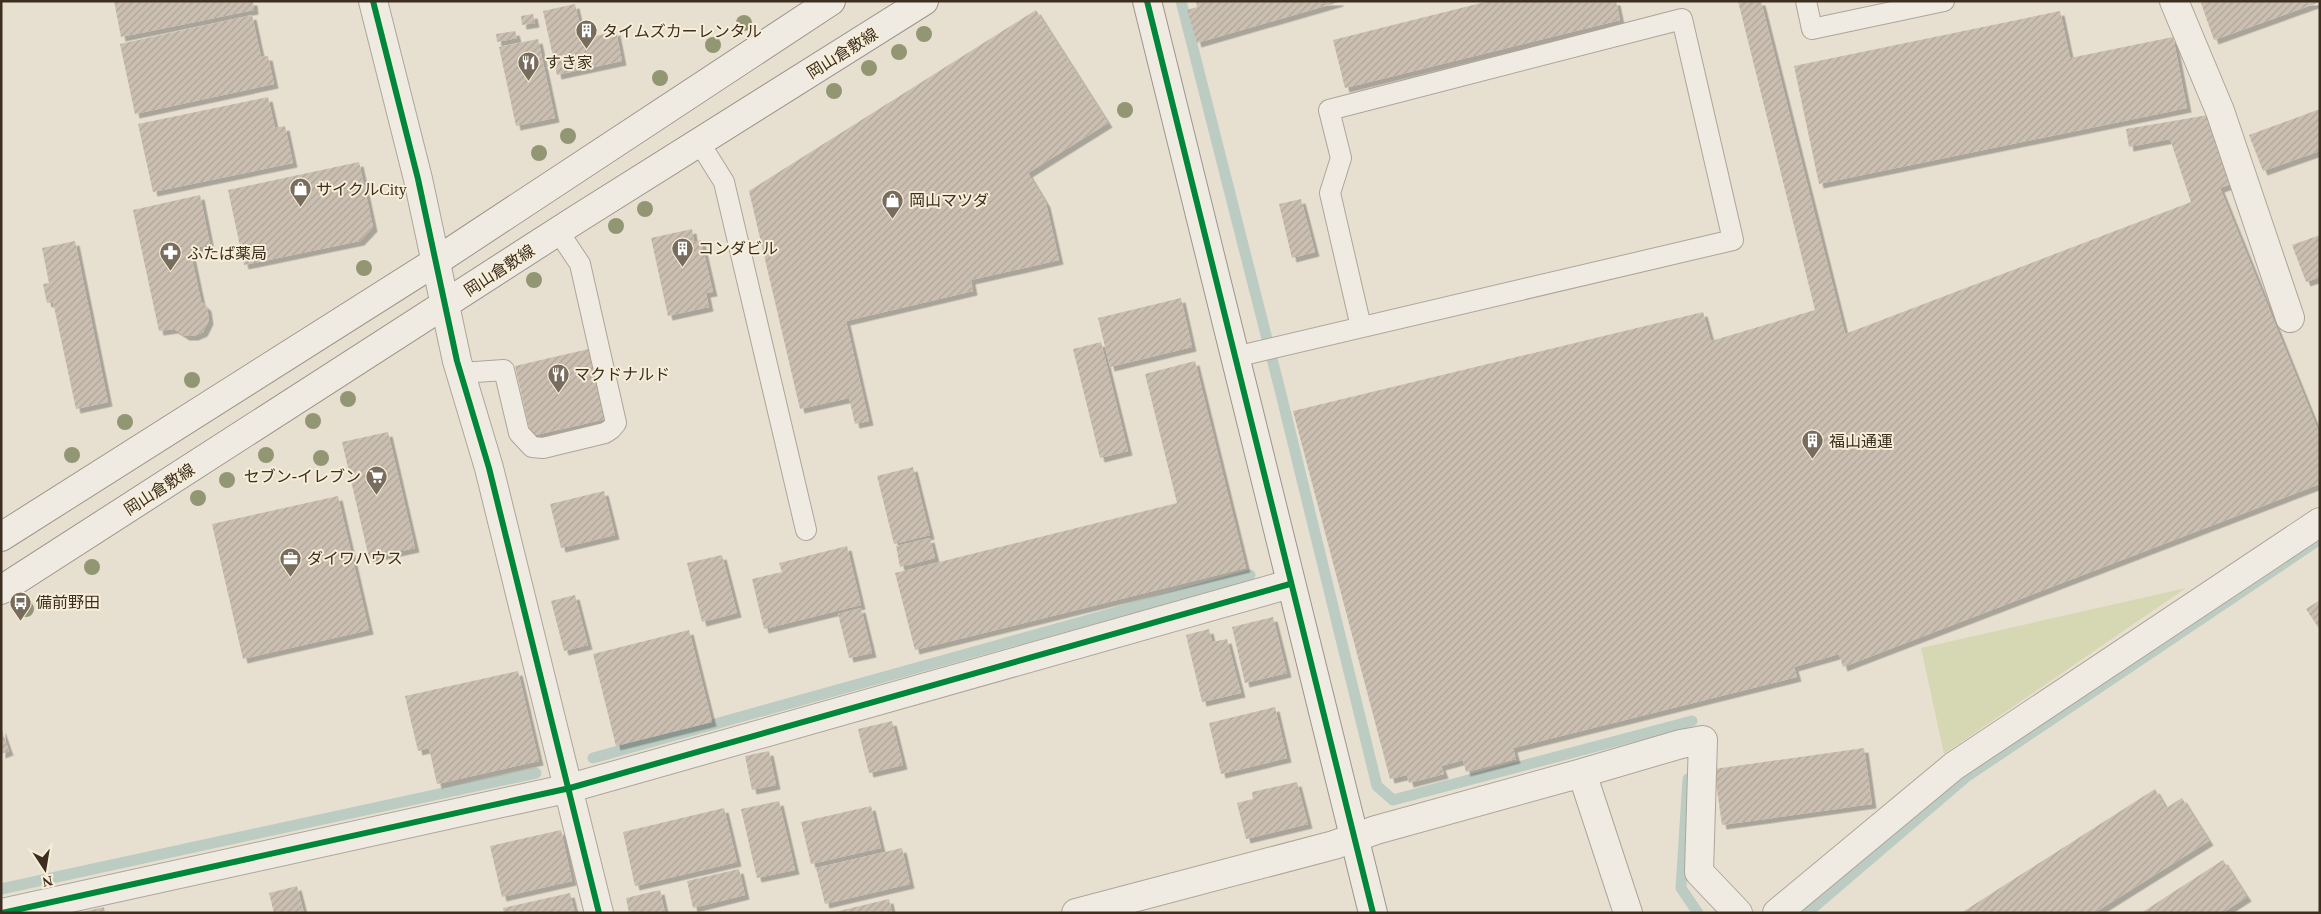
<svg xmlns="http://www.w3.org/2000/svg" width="2321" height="914" font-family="'Times New Roman','Noto Sans JP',serif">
	<defs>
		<pattern id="building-hatch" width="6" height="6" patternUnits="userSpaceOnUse" patternTransform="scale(1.25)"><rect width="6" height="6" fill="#cbbfb2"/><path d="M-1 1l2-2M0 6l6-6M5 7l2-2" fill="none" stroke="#afa499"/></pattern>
		<filter id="shadow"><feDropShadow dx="4.5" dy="4.5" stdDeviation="0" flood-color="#0004"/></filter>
	</defs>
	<rect width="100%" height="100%" fill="#e7e0d1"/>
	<path fill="#d6d7b3" d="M2186 588 1944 754 1921 648Z"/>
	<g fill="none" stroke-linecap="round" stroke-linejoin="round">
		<path stroke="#bcccc2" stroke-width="11" d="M1181 1 1280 390 1377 786 1393 800 1692 721
			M593 758 1250 575
			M1688 779 1681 888 1698 913
			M1 889 536 773
			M1807 913 1966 777 2320 539"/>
	</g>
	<path fill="url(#building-hatch)" filter="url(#shadow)" d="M114 1H253L254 10 121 37Z
		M1196 1H1339V2L1197 43 1187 10 1197 7Z
		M1489 1H1616L1620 20 1345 88 1333 40Z
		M1738 1H1761L1845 334 2191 202 2170 139 2129 147 2126 129 2214 114 2231 184 2220 188 2320 435V484L1843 667 1839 654 1794 667 1797 677 1513 748 1516 759 1466 772 1463 760 1441 766 1444 774 1409 783 1407 775 1390 779 1293 411 1703 312 1711 341 1815 310Z
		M2206 1H2320V2L2214 40 2201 3Z
		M575 4 583 39 616 31 622 61 557 75 543 11Z
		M1036 10 1108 123 1028 173 1046 203 1059 260 971 280 973 291 846 321 869 421 855 424 849 398 800 409 749 191Z
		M2060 11 2070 58 2173 37 2187 108 1819 184 1794 66Z
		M533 14 535 23 522 25 521 16Z
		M252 15 261 57 268 56 274 84 135 114 120 44Z
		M515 31 517 38 497 42 496 34Z
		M538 39 555 118 516 126 499 47Z
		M268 97 275 128 285 126 293 163 153 192 138 124Z
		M2320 109V151L2263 171 2249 135Z
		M359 162 373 227 360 241 244 265 228 190Z
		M200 195 210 245 190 249 201 301 207 307 209 320 203 332 194 336H185L174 329 159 331 133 210Z
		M1301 199 1315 252 1292 258 1279 204Z
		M692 229 694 242 701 240 713 292 706 293 709 307 668 316 651 238Z
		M2320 235V277L2306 282 2292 245Z
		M75 241 108 402 76 409 53 302 47 303 43 284 49 283 42 248Z
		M1181 298 1192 347 1110 367 1098 318Z
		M1101 342 1128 451 1100 458 1073 349Z
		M593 348 610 418 531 436 515 366Z
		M1195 361 1246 568 915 650 895 573 1177 503 1145 374Z
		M388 432 415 548 369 558 342 442Z
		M913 467 930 535 894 544 877 476Z
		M604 491 615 535 561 548 550 504Z
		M338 496 369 630 243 659 212 524Z
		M930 538 935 558 900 567 896 546Z
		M847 546 861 605 764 629 752 579 782 572 779 563Z
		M722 555 737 613 702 622 687 563Z
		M575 595 588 645 564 651 551 601Z
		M2320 600V630L2306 609Z
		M861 608 872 653 849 658 838 614Z
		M1273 617 1287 673 1245 683 1232 627Z
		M1209 629 1212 642 1227 639 1241 693 1202 702 1186 635Z
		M689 630 712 722 616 746 593 654Z
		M518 671 539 761 437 784 429 748 418 751 405 696Z
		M1275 707 1287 758 1221 774 1209 723Z
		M892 721 903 765 869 773 858 729Z
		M1 728 9 751 1 754Z
		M1864 748 1872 804 1722 825 1714 769Z
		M769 751 776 785 752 790 745 756Z
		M1297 782 1308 824 1246 839 1237 803 1253 799 1252 792Z
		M2155 789 2166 808 2182 798 2209 841 2094 913H1961Z
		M779 801 795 870 757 878 741 809Z
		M871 806 881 848 811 864 801 822Z
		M724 808 737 862 635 886 623 832Z
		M561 830 572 881 502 897 490 846Z
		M902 848 910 884 825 904 816 868Z
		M2223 860 2247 897 2222 913H2141Z
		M739 869 745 895 693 908 687 881Z
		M297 886 304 913H274L269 893Z
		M660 890 665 913H629L626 898Z
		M570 893 575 913H504L503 908Z
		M889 899 892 913H835V912Z
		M104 907 105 913H83V912Z"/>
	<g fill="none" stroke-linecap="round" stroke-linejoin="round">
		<defs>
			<path id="lane" d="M1806 1 1812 29 1944 1
				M699 142 724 182 806 530
				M1235 357 1733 240 1682 19 1329 110 1341 158 1330 193 1361 327
				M461 373 504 370 519 433 532 447 543 448 605 433 611 429 616 423 580 264 558 231"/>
			<path id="street" d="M373 1 418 179 457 361 489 468 599 913
				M2174 1 2220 111 2290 318
				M1582 773 1681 744 1703 740 1699 872 1738 913
				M2 913 570 788 1290 584
				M1076 913 1334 845 1376 830 1582 773 1628 913
				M1777 913 1954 766 2320 522"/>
			<path id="secondary" d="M1147 1 1373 913
				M1 537 435 262 831 1
				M1 590 577 219 924 1"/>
		</defs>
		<use href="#lane" stroke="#ada599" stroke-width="22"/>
		<use href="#street" stroke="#ada599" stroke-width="30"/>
		<use href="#secondary" stroke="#9c958a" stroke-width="30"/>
		<use href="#lane" stroke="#efebe3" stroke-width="20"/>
		<use href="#street" stroke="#efebe3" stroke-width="28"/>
		<use href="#secondary" stroke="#efebe3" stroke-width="28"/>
		<defs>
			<path id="cycleway" d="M373 1 418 179 457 361 489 468 599 913
				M1147 1 1373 913
				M2 913 570 788 1290 584"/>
		</defs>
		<use href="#cycleway" stroke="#f7eed8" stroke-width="9"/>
		<use href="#cycleway" stroke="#00873e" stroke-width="6"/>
	</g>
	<g fill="#929673">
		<circle cx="744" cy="23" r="8"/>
		<circle cx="924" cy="34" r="8"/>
		<circle cx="713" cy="45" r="8"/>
		<circle cx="899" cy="52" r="8"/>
		<circle cx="869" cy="68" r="8"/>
		<circle cx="660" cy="78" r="8"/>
		<circle cx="834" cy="91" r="8"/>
		<circle cx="1125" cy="110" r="8"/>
		<circle cx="568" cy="136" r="8"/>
		<circle cx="539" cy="153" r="8"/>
		<circle cx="645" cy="209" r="8"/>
		<circle cx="616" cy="226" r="8"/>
		<circle cx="364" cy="268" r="8"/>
		<circle cx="534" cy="280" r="8"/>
		<circle cx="192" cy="380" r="8"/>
		<circle cx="348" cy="399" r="8"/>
		<circle cx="313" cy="421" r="8"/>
		<circle cx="125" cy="422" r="8"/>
		<circle cx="72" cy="455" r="8"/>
		<circle cx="266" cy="455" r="8"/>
		<circle cx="321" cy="458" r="8"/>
		<circle cx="227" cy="480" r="8"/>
		<circle cx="198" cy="498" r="8"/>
		<circle cx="92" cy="567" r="8"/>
		<circle cx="26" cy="609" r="8"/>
	</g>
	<defs>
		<symbol id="building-pin" viewBox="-11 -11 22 30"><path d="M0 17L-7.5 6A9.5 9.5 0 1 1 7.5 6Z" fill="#786c5e" stroke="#f7eed8"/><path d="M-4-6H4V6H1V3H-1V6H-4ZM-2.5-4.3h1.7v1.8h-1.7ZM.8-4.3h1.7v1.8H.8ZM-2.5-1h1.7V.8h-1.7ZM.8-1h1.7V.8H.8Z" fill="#fff"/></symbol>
		<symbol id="restaurant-pin" viewBox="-11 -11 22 30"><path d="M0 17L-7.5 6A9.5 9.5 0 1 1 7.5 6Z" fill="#786c5e" stroke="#f7eed8"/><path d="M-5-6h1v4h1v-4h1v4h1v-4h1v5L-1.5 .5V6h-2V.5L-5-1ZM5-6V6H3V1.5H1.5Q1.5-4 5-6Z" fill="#fff"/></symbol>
		<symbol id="shop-pin" viewBox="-11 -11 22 30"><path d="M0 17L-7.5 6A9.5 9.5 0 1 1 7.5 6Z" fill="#786c5e" stroke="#f7eed8"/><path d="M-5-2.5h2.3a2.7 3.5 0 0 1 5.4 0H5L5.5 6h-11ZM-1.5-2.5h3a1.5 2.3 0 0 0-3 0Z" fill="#fff"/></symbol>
		<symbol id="pharmacy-pin" viewBox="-11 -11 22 30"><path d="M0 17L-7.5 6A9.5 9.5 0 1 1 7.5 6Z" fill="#786c5e" stroke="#f7eed8"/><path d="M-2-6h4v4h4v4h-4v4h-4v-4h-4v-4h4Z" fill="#fff"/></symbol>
		<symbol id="supermarket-pin" viewBox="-11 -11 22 30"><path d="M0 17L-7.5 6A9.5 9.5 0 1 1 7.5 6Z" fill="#786c5e" stroke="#f7eed8"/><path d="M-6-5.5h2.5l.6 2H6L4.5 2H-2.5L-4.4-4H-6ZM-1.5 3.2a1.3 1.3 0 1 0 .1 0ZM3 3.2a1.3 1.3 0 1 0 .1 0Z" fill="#fff"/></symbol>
		<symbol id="office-pin" viewBox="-11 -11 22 30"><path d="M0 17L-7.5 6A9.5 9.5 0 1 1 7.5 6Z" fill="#786c5e" stroke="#f7eed8"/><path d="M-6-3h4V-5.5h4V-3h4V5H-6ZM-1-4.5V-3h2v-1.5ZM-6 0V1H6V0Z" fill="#fff"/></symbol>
		<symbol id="bus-pin" viewBox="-11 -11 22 30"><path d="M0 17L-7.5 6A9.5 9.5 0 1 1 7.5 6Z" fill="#786c5e" stroke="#f7eed8"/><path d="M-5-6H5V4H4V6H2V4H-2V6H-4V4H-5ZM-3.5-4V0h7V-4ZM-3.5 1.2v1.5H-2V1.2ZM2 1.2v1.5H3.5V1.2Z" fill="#fff"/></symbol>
	</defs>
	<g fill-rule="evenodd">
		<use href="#building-pin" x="574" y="18" width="25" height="34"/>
		<use href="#restaurant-pin" x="516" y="50" width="25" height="34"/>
		<use href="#shop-pin" x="288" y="176" width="25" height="34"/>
		<use href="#shop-pin" x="880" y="188" width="25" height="34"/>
		<use href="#building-pin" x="670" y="236" width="25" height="34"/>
		<use href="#pharmacy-pin" x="158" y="240" width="25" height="34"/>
		<use href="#restaurant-pin" x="546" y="362" width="25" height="34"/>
		<use href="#building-pin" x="1800" y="428" width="25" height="34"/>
		<use href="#supermarket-pin" x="364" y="464" width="25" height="34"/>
		<use href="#office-pin" x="278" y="546" width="25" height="34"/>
		<use href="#bus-pin" x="8" y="590" width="25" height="34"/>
	</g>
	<g text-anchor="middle" stroke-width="4" stroke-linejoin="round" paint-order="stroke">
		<g font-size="16" fill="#3d2e20" stroke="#f7eed8" text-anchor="start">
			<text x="602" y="37">タイムズカーレンタル</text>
			<text x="545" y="68">すき家</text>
			<text x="316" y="195">サイクルCity</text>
			<text x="909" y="206">岡山マツダ</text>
			<text x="698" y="254">コンダビル</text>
			<text x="187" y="259">ふたば薬局</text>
			<text x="574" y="380">マクドナルド</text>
			<text x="1829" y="447">福山通運</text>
			<text x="361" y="482" text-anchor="end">セブン-イレブン</text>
			<text x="307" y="564">ダイワハウス</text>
			<text x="36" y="608">備前野田</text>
		</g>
		<g font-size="16" fill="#3d2e20" stroke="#f7eed8">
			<text transform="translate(842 53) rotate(-32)" y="6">岡山倉敷線</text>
			<text transform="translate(499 270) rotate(-33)" y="6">岡山倉敷線</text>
			<text transform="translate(159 489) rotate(-33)" y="6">岡山倉敷線</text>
		</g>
	</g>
	<rect width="2321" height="914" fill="none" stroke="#3d2e20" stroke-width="5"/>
	<g transform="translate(45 869) rotate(168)" stroke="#f7eed8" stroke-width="4" paint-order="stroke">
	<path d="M0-4L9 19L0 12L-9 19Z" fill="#3d2e20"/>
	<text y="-8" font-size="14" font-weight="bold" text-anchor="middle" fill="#3d2e20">N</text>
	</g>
</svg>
